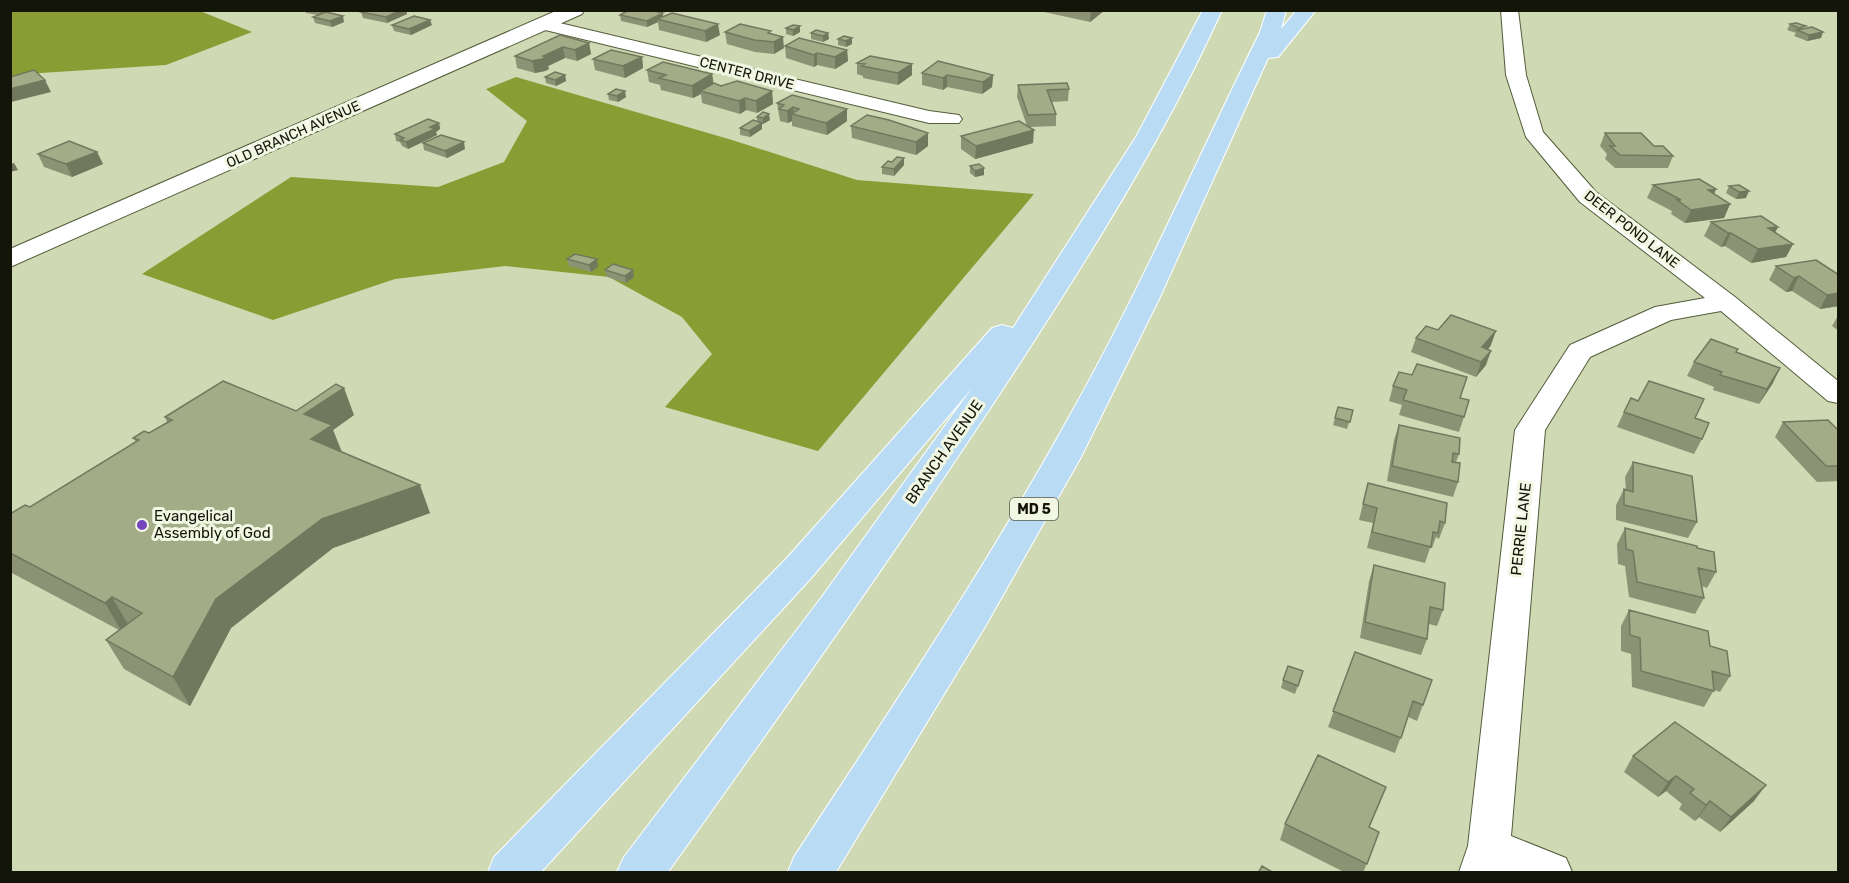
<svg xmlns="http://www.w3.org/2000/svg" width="1849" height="883" font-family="Rubik,sans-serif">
	<rect width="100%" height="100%" fill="#cfd9b3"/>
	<path fill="#8a9c34" d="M11 11H200L252 32 166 65 25 74 11 84Z
		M516 77 732 140 857 180 1034 194 818 451 665 407 712 354 682 317 609 277 505 266 395 279 273 320 142 274 291 177 438 187 504 162 527 121 486 89Z"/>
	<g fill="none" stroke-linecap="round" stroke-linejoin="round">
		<defs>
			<path id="street" d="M1501 10H1518L1526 75 1543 132 1596 192 1735 297 1838 381V403L1828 401 1721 311 1671 320 1590 357 1545 430 1511 836 1566 858 1572 872H1459L1468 846 1515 430 1570 345 1655 307 1705 298 1580 202 1526 137 1506 75Z
				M543 19 929 111 959 115 962 119 959 123H929L537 28 534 24 537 20Z"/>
			<path id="secondary" d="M558 10H584L582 14 10 267V249Z"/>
			<path id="highway" d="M1203 10H1222C1164 138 1090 255 1014 372 903 542 786 707 668 872H617L624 857 821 598 972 388 812 577 541 872H488L494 857 786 559 992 328 1002 325 1013 328 1136 137Z
				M1267 10H1286L1281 29 1297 10H1316L1278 57 1268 58 1159 299 1081 457 986 625 836 872H788L794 857C891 709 989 563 1074 408 1142 286 1198 157 1260 32Z"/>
		</defs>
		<use href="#street" stroke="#545c3a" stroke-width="2"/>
		<use href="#secondary" stroke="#545c3a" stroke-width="2"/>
		<use href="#highway" stroke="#fff" stroke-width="2"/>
		<use href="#street" fill="#fff" fill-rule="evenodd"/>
		<use href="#secondary" fill="#fff" fill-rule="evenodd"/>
		<use href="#highway" fill="#b9dbf4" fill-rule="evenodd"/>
	</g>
	<path fill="#8c9374" d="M305 10H333L328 13 344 22 332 27 315 23 313 17 318 15 306 13Z
		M365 10H406L407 14 387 23 363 18 361 12Z
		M1035 10H1105L1090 22Z
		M663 13V17L720 35 706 42 659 30 658 22 647 27 621 21 620 15Z
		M1790 24 1805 29 1821 38 1807 41 1794 36 1796 33 1787 30Z
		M392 25H432L411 35 394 31Z
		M800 26V32L793 36 786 34V28Z
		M725 32 771 34 784 48 774 54 755 52 727 44Z
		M811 33H828L829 39 823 42 811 39Z
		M560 35 589 43 591 54 577 61 565 58 548 66 549 69 545 71 535 73 517 68 515 56Z
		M852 38V44L846 47 838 45V39Z
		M785 46 847 50 848 61 835 69 817 65 814 67 786 58Z
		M642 57 643 68 625 78 595 70 593 59Z
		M857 63 912 75 898 85 863 78V76L857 74Z
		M647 70 712 74 713 84 721 86 772 91 773 104 757 113 746 110 740 114 702 103 701 94 693 98 661 90 660 85 649 82Z
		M922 73 993 75 992 87 982 94 947 87 943 90 922 85Z
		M565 75 566 81 556 86 546 83 545 77Z
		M1018 85 1069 89 1068 101 1052 102 1056 114V126L1029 127 1033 143 975 159 961 149V136L1027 126 1017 97Z
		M608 94 626 97 618 102 609 100Z
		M792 95 847 121 827 135 792 126V121L788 123 780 121 777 103Z
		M757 117 770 120 763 124H762V129L750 137 740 135V128L757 122Z
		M889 120 928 146 916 155 852 138 851 126Z
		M439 123 440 129 436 132 437 135 408 149 402 146 400 142 396 141 395 134Z
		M1605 133 1654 146 1673 156 1668 168H1615L1605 159 1607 154 1600 146Z
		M423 143 465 149 447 158 424 150Z
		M97 152 103 164 72 177 44 167 38 154Z
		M892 162 904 165 894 176 882 174V167Z
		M970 166 984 175 975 177 970 173Z
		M1653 185 1716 189 1714 194 1730 204 1724 218 1685 223 1671 214 1672 211 1647 198Z
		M1739 185 1746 198 1736 199 1726 193 1729 186Z
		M1711 222 1778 227 1775 232 1793 244 1786 257 1751 263 1725 246 1721 247 1704 236Z
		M567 259 598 267 591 272 569 266Z
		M1776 266 1839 275V306L1820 309 1792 291 1786 292 1769 280Z
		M605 270 634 277 626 283 607 277Z
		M1839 314V331L1832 326Z
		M1416 338 1491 345 1488 350 1486 365 1476 377 1411 352Z
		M1737 353 1773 383 1759 404 1713 390 1714 387 1687 376 1694 362Z
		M1412 375 1460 398 1464 417 1459 432 1399 415 1402 405 1389 401 1393 386Z
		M1338 407 1353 410 1347 429 1333 425Z
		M296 411 354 415 333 430 342 452 430 513 333 548 231 628 190 706 124 669 106 640 119 630 10 572V514L30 507 136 442 133 438 149 433 167 422 165 417Z
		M1624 412 1695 418 1702 439 1694 454 1617 427Z
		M1783 422 1839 431V481L1817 482 1775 437Z
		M1399 425 1459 454 1456 462 1458 482 1453 497 1387 481 1394 440Z
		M1633 462 1697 522 1688 538 1616 520V505L1624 489 1626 490 1625 477Z
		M1368 483 1445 523 1439 539 1436 537 1432 548H1430L1425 563 1367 548 1373 523 1359 520Z
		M1625 528 1697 548 1716 572 1707 588 1702 586 1704 598 1695 614 1629 597 1625 566 1618 564 1617 544Z
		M1374 565 1443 610 1437 626 1429 624 1427 639 1421 655 1360 638 1369 581Z
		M1629 610 1710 646 1730 676 1720 692 1714 690 1704 707 1632 687 1631 654 1621 651V626Z
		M1355 652 1423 705 1417 721 1408 717 1395 753 1328 727Z
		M1303 671 1295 694 1281 688 1283 680Z
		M1633 756 1754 801 1720 832 1699 817 1695 821 1679 809 1682 804 1666 791 1658 797 1624 772Z
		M1380 802 1369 827 1379 832 1363 873H1346L1280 840 1285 824Z"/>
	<path fill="#72785e" d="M320 10H333L321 16Z
		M401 10H406L407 14 387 23 386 17Z
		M1091 10H1105L1090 22Z
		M663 13V19H657L658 22 647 27V21Z
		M343 16 344 22 332 27 330 21Z
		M430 20 432 25 411 35 409 29Z
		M718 24 720 35 706 42 705 31Z
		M800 26V32L793 36V30Z
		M1823 32 1821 38 1807 41 1809 35Z
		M828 33 829 39 823 42V36Z
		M783 37 784 48 774 54V42Z
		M852 38V44L846 47V41Z
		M589 43 591 54 577 61 575 50Z
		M563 47 565 58 548 66 549 69 545 71 535 73 532 61Z
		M847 50 848 61 835 69V57Z
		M817 53V65L814 67V55Z
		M642 57 643 68 625 78 623 66Z
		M912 64V75L898 85V73Z
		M712 74 714 86 700 91 701 94 693 98 692 86Z
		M565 75 566 81 556 86 555 80Z
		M947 75V87L943 90V78Z
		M993 75 992 87 982 94 983 82Z
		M45 80 51 92 11 102 10 100V89Z
		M625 91 626 97 618 102 617 96Z
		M772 91 773 104 757 113 756 101Z
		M745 98 746 110 740 114 739 101Z
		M793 107 794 114H792V121L788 123 787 111Z
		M847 109V121L827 135 826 123Z
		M769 114 770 120 763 124V118Z
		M439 123 440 129 436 132 437 135 408 149 406 142 430 127Z
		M762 123V129L750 137 749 131Z
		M1034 130 1033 143 975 159 976 146Z
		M928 133V146L916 155V142Z
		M464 142 465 149 447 158 445 151Z
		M97 152 103 164 72 177 66 164Z
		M904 158V165L894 176V169Z
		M14 163 18 170 10 172V164Z
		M984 168V175L975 177V171Z
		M1716 189 1710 203 1708 190Z
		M1749 191 1746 198 1736 199 1739 192Z
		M1730 204 1724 218 1685 223 1691 210Z
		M1778 227 1771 240 1768 228Z
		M1728 233H1731L1725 246 1721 247Z
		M1793 244 1786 257 1751 263 1758 249Z
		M597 259 598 267 591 272 589 265Z
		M633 270 634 277 626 283 625 276Z
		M1799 276 1792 291 1786 292 1794 278Z
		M1839 293V306L1820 309 1827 295Z
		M1496 331 1491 345 1477 362 1482 347Z
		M1491 351 1486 365 1476 377 1481 362Z
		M1780 368 1773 383 1759 404 1767 389Z
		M344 388 354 415 333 430 342 453 311 439 304 414Z
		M420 485 430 513 333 548 231 628 190 706 173 677 216 599 322 519Z
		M112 597 129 626 122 632 105 603Z
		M1676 776 1666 791 1658 797 1668 782Z
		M1766 785 1754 801 1720 832 1731 817Z
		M1710 801 1699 817 1695 821 1706 805Z"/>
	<path fill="#a3ab87" stroke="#72785e" stroke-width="1.5" d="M365 10H401L386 17 361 12Z
		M629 10H650L663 13 647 21 620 15Z
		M326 12 343 16 330 21 313 17Z
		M672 13 718 24 705 31 657 19Z
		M414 16 430 20 409 29 392 25Z
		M1796 23 1806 26 1799 28 1790 24Z
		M740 24 771 31 768 33 783 37 774 42 754 40 725 32Z
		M793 25 800 26 793 30 786 28Z
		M1812 27 1823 32 1809 35 1797 30Z
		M816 30 828 33 823 36 811 33Z
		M560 35 589 43 575 50 563 47 543 56 547 57 542 59 532 61 515 56Z
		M844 36 852 38 846 41 838 39Z
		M799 38 847 50 835 57 817 53 814 55 785 46Z
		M611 50 642 57 623 66 593 59Z
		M870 56 912 64 898 73 862 66 865 64 857 63Z
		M938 61 993 75 983 82 947 75 943 78 922 73Z
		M663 62 712 74 692 86 659 78 666 75 647 70Z
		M34 70 45 80 10 89V77Z
		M555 72 565 75 555 80 545 77Z
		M737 81 772 91 756 101 745 98 739 101 700 91 714 83 721 86Z
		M1067 83 1069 89 1047 90 1056 114 1028 115 1018 85Z
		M616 89 625 91 617 96 608 94Z
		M792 95 847 109 826 123 792 114 799 109 793 107 787 111 779 109 784 105 777 103Z
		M763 112 769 114 763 118 757 117Z
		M867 115 889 120 928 133 916 142 851 126Z
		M428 119 439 123 430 127 435 129 406 142 400 140 404 138 395 134Z
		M753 120 762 123 749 131 740 128Z
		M1019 121 1034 130 976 146 961 136Z
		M1605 133H1641L1654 146H1663L1673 156 1620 155 1610 146H1615Z
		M441 135 464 142 445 151 423 143Z
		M69 141 97 152 66 164 38 154Z
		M897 157 904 158 894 169 882 167 888 161 892 162Z
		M979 164 984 168 975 171 970 166Z
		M1699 179 1716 189 1708 190 1730 204 1691 210 1677 200H1681L1653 185Z
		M1739 185 1749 191 1739 192 1729 186Z
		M1761 216 1778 227 1768 228 1793 244 1758 249 1731 233H1728L1711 222Z
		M575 254 597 259 589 265 567 259Z
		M1816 260 1839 275V293L1827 295 1799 276 1794 278 1776 266Z
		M613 264 633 270 625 276 605 270Z
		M1451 315 1496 331 1482 347 1491 351 1481 362 1416 338 1426 326 1438 330Z
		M1711 339 1738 349 1736 352 1780 368 1767 389 1720 375 1722 372 1694 362Z
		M1417 364 1467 377 1460 398 1469 400 1464 417 1403 400 1407 390 1393 386 1399 372 1412 375Z
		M223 381 296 411 336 384 344 388 304 414 332 425 311 439 420 485 322 519 216 599 173 677 106 640 142 613 112 597 105 603 10 553V514L25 505 30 507 139 440 133 438 144 431 149 433 172 420 165 417Z
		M1649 381 1704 399 1695 418 1709 423 1702 439 1624 412 1631 398 1638 401Z
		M1338 407 1353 410 1350 422 1335 418Z
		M1828 420 1839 431V466H1826L1783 422Z
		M1399 425 1460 438 1459 454 1453 453 1452 462 1460 463 1458 482 1392 466Z
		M1633 462 1692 476 1697 522 1624 505V489L1633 492Z
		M1368 483 1447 503 1445 523 1440 521 1438 533 1433 532 1431 547 1372 532 1377 508 1363 504Z
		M1625 528 1697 546V548L1714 552 1716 572 1698 568 1704 598 1637 582 1633 551 1626 549Z
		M1374 565 1445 583 1443 610 1430 607 1427 639 1365 622Z
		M1629 610 1708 631 1710 646 1727 651 1730 676 1712 671 1714 691 1641 671 1640 638 1630 635Z
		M1355 652 1432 680 1423 705 1413 701 1401 738 1333 711Z
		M1288 666 1303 671 1298 686 1283 680Z
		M1675 722 1766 785 1731 817 1710 801 1706 805 1690 793 1694 789 1676 776 1668 782 1633 756Z
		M1318 755 1386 787 1369 827 1379 832 1367 864 1285 824Z
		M1262 866 1274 873H1258Z"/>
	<circle fill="#7645bd" stroke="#f2f7e4" stroke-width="2" cx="142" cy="525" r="6"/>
	<g text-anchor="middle" stroke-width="6" stroke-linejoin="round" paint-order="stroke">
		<g font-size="14" fill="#121508" stroke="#f2f7e4">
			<text transform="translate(747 73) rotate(14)" y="5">CENTER DRIVE</text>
			<text transform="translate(293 134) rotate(-24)" y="5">OLD BRANCH AVENUE</text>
			<text transform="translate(1632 229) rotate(38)" y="5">DEER POND LANE</text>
		</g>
		<rect fill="#f2f7e4" stroke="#55594a" stroke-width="1.5" x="1010" y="498" width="48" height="22" rx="4.5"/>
		<g font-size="14" font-weight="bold" fill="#121508">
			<text x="1034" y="514">MD 5</text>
		</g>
		<g font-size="15" fill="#121508" stroke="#f2f7e4">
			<text transform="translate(944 452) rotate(-55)" y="5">BRANCH AVENUE</text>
			<text transform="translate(1521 529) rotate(-84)" y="5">PERRIE LANE</text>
		</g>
		<g font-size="15" fill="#121508" stroke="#f2f7e4" text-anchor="start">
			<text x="154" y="521">Evangelical<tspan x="154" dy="17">Assembly of God</tspan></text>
		</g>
	</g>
	<rect width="1849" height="883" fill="none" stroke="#121508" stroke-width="24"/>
</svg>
